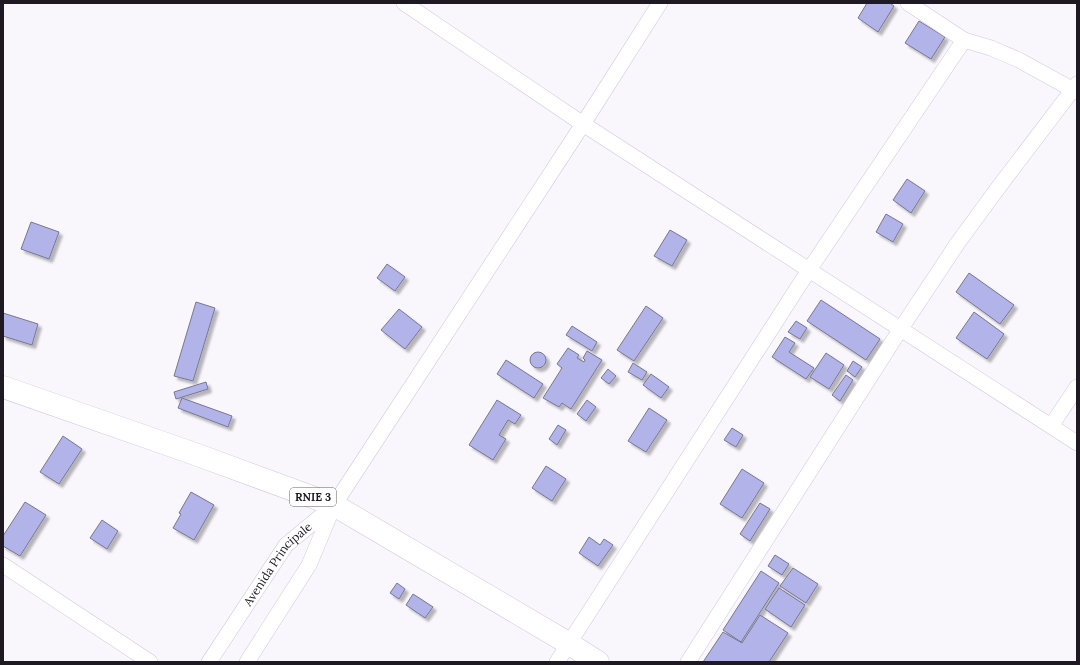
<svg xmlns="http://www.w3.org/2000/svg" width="1080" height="665" font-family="Lora,serif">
	<defs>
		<filter id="shadow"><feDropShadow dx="3.5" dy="3.5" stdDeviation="1" flood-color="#0004"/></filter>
	</defs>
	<rect width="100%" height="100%" fill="#f9f6fc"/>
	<path fill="#b1b3e9" stroke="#767791" filter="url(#shadow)" d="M867 3H890L894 6 878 32 858 18Z
		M919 21 945 37 931 59 905 43Z
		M907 179 925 191 911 213 893 200Z
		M886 214 903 224 893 242 876 232Z
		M31 222 59 232 49 259 21 249Z
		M670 230 687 240 672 266 654 256Z
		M387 264 405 277 395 291 377 278Z
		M969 273 1014 305 1000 324 956 292Z
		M821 300 880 339 866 360 807 321Z
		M196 302 215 308 193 381 174 376Z
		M646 306 663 318 634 361 617 350Z
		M399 309 422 327 405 349 381 330Z
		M974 312 1004 334 987 359 956 338Z
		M3 313 38 324 32 345 3 336Z
		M796 321 807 328 800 339 788 332Z
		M572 326 597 342 592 351 566 335Z
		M785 337 795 343 789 352 814 368 806 379 772 357Z
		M568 348 579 355 577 358 584 362 585 360 583 358 587 351 602 360 571 409 562 403 559 407 543 398 562 368 557 364Z
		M530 360a8 8 0 1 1 16 0a8 8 0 1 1-16 0Z
		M826 353 844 365 829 389 810 377Z
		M506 360 543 384 534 398 497 374Z
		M853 361 862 367 855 377 847 371Z
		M633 363 647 372 642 380 628 372Z
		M608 369 616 376 609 384 601 378Z
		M651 374 669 387 661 398 643 385Z
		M846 375 853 380 840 401 832 395Z
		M206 382 208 389 176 399 174 392Z
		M182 398 232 416 228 427 178 408Z
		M497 400 521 415 515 424 508 420 499 435 506 439 493 460 469 445Z
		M587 400 596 407 586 421 577 414Z
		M649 408 667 420 646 452 628 441Z
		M558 425 566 430 557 445 549 439Z
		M732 428 743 435 736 447 724 440Z
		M63 436 82 449 59 484 40 472Z
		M546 466 566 479 552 501 532 488Z
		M742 469 764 483 742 518 720 504Z
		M191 492 214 505 194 540 173 528 181 514 179 513Z
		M25 502 46 515 20 556 3 546V536Z
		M760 503 770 509 750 541 740 534Z
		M102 520 118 531 107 549 90 538Z
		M589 537 600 545 604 539 613 545 598 566 579 553Z
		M775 555 789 564 782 575 768 566Z
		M793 568 818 584 806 603 780 586Z
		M761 571 779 583 741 642 723 630Z
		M397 583 405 589 399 599 390 593Z
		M779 588 805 605 791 627 765 609Z
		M413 594 433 607 425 618 406 605Z
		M760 615 788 633 769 662H703L723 632 742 643Z"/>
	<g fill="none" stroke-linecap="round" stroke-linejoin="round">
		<defs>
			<g id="minor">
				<path d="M404 3 583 124 1077 443"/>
				<path d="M908 3 964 40 991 48 1019 60 1077 92"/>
				<path d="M1051 426 1077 387"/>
				<path d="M3 565 150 662"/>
				<path id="s1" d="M209 662 286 545 332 507"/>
				<path d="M247 662 309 565 334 505 583 124 660 3"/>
				<path d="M557 662 809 270 964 40"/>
				<path d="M688 662 900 330 957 244 998 188 1077 84"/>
			</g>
			<path id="trunk" d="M3 387 195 454 334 505 568 643 598 662"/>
		</defs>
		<use href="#minor" stroke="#d4c5e0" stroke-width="16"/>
		<use href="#trunk" stroke="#d4c5e0" stroke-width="23"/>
		<use href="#minor" stroke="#fff" stroke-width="15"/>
		<use href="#trunk" stroke="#fff" stroke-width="22"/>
	</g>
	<g text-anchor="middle" stroke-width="4" stroke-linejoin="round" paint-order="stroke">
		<rect fill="#fff" stroke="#625e65" stroke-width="1" x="290" y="488" width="46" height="18" rx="3"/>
		<g font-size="11" font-weight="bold" fill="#1e1923">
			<text x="313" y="501">RNIE 3</text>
		</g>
		<g font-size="12" fill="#1e1923" stroke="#fff">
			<text dy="4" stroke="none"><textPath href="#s1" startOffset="120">Avenida Principale</textPath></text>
		</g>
	</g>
	<rect width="1080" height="665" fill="none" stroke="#1e1923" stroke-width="8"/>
</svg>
